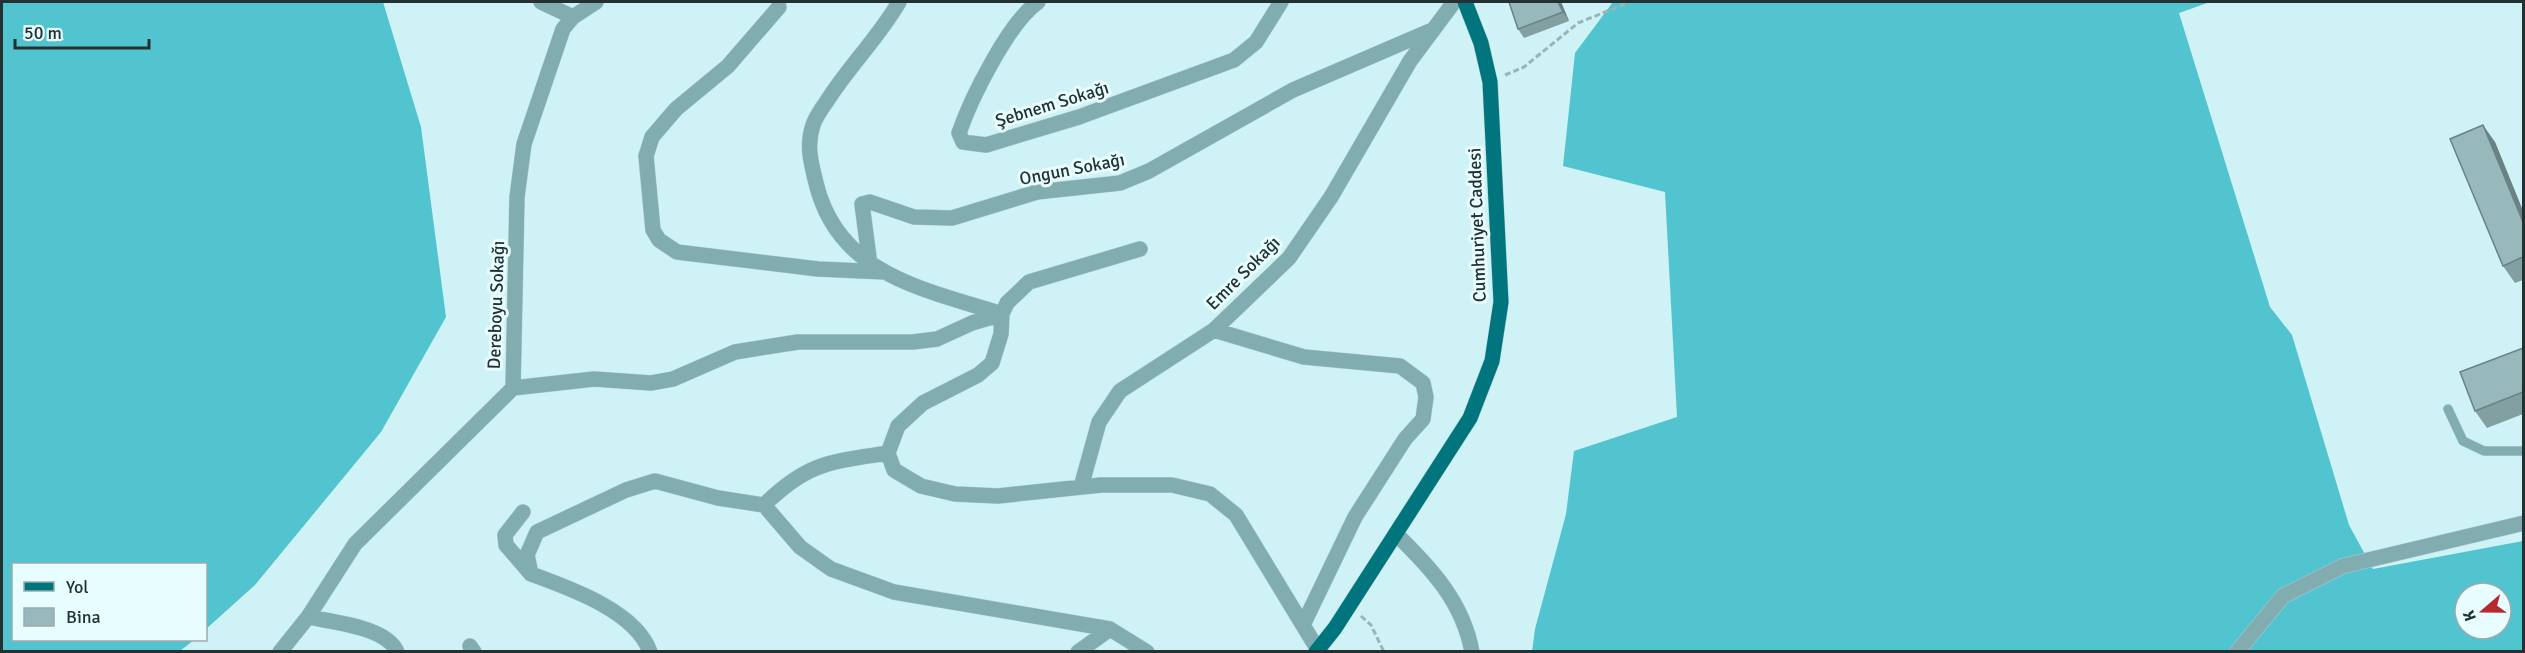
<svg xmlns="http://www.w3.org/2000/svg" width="2525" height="653" font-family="Signika,sans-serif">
	<rect width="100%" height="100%" fill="#cff2f6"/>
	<path fill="#51c4cf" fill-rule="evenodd" d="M2 2H383L421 127 446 317 381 432 255 585 206 629V564H14V640H194L180 651H2Z
		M1613 2H2210L2179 13 2270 307 2292 335 2349 525 2373 569 2523 541V651L1532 652 1535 629 1566 514 1574 451 1677 417 1665 192 1563 166 1575 53ZM2465 593H2501V629H2465Z"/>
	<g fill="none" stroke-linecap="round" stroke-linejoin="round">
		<defs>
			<path id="service" d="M2448 409 2463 441 2484 451H2524"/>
			<path id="minor" d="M541 2 573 17
				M899 2C879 37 849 66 827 101 822 108 816 116 813 125 806 145 811 163 816 183 838 275 924 289 1002 314
				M1038 2C1009 22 971 98 959 133L963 142 986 145 1079 117 1234 60 1256 42 1281 2
				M779 7 728 66 676 109 652 137 646 156 653 230 659 240 677 252 818 269 885 272
				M1140 249 1029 282 1007 303 1002 314 1001 334 992 363 978 375 923 403 898 426 888 453 894 470 921 486 955 494 998 496 1101 485H1172L1210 494 1236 515 1318 650
				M870 265 862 204 870 202 914 217 952 218 1037 192 1120 183 1149 171 1293 90 1430 31
				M1214 330 1304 357 1400 366 1423 383 1426 397 1423 419 1405 439 1355 517 1303 625
				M513 388 594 379 651 383 673 379 735 352 798 342H913L937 339 972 323 1002 314
				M1081 487 1099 422 1120 391 1214 330 1289 258 1331 197 1410 61 1454 2
				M764 505 800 547 831 569 894 592 1110 629 1147 652
				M523 512 505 535 506 545 531 574
				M308 617C332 622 387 627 397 652
				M470 646 474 652
				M280 652 308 617 355 544 513 388 517 197 524 144 563 29 573 17 596 2
				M650 652C636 611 569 588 531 574L527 555 537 532 626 490 655 481 718 498 764 505C808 462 830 462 888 453
				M1078 652 1110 629
				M2237 652 2283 596 2343 566 2524 523"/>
			<path id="tertiary" d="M1396 534C1431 568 1463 602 1472 652"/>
			<path id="primary" d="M1316 652 1335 628 1470 418 1492 361 1501 302 1490 82 1481 43 1465 2"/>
		</defs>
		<use href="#service" stroke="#b0cfd3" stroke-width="10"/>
		<use href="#minor" stroke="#b0cfd3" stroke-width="16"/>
		<use href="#tertiary" stroke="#b0cfd3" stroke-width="16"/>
		<use href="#primary" stroke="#b0cfd3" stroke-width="16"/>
		<path stroke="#98b5b8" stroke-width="3" stroke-dasharray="6 3" stroke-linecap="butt" d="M1505 75 1524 67 1578 23 1630 2
			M1361 616 1371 625 1384 652"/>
		<use href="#service" stroke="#81acb0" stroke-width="9"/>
		<use href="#minor" stroke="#81acb0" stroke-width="15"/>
		<use href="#tertiary" stroke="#81acb0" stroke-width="15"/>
		<use href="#primary" stroke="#00757e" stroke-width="15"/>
	</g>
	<path fill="#829fa2" d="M1561 2 1569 21 1524 38 1518 29Z
		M2495 142 2523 211V280L2515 283 2503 266Z
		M2523 348V414L2487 428 2475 411Z"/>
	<path fill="#6a8284" d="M1558 2H1561L1569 21 1563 12Z
		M2483 125 2495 142 2523 211V222Z"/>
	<path fill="#97b9bc" stroke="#6a8284" stroke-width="1.5" d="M1509 2H1558L1563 12 1518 29Z
		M2483 125 2523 222V257L2503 266 2450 139Z
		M2523 348V392L2475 411 2460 372Z"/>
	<g text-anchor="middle" stroke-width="6" stroke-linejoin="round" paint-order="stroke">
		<g font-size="18" fill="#233132" stroke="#e8fdff">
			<text transform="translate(1052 104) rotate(-17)" y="6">Şebnem Sokağı</text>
			<text transform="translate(1072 169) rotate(-11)" y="6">Ongun Sokağı</text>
			<text transform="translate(1477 225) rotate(-92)" y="6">Cumhuriyet Caddesi</text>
			<text transform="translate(1243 273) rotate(-45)" y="6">Emre Sokağı</text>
			<text transform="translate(496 305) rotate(-88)" y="6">Dereboyu Sokağı</text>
		</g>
	</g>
	<rect width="2525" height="653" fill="none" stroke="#233132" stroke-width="6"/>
	<rect x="12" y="563" width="195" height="78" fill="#e8fdff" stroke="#99abad" stroke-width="1.5"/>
	<rect x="24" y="582" width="30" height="9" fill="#00757e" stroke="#99abad" stroke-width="1.5"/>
	<text x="66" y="593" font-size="18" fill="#233132">Yol</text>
	<rect x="24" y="608" width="30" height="18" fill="#97b9bc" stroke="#99abad" stroke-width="1.5"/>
	<text x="66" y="623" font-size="18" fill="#233132">Bina</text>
	<g transform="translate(2483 611) rotate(250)"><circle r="28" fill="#e8fdff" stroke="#99abad" stroke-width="1.5"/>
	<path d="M0-4.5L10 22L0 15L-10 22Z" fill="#b8282f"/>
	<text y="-9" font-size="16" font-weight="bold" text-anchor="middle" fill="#233132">K</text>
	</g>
	<path d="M15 39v9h134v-9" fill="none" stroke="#233132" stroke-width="3"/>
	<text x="24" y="39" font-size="18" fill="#233132" stroke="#e8fdff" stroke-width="4.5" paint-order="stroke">50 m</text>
</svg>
